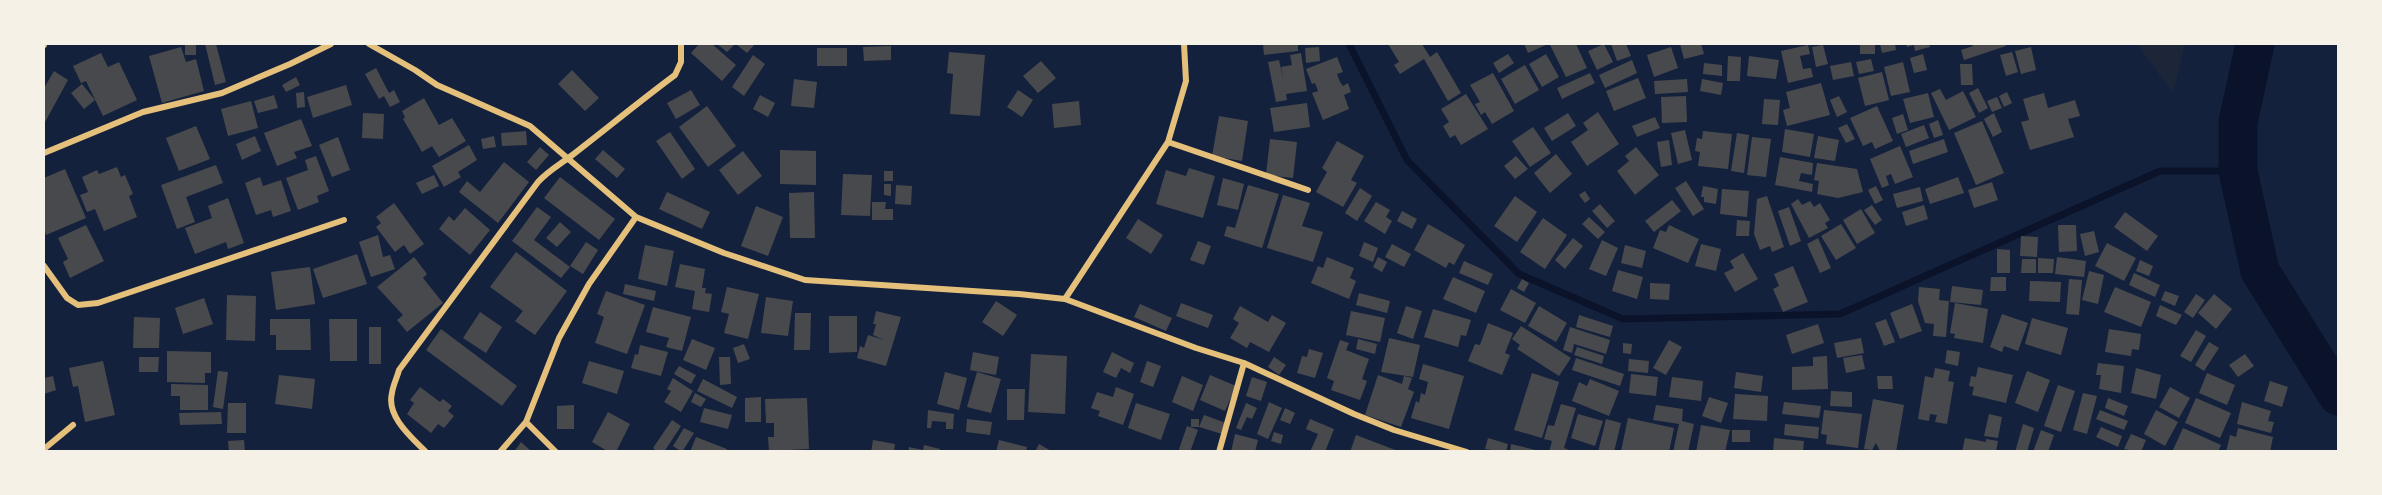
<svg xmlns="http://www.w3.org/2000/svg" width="2382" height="495" font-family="Figtree,sans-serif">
	<rect width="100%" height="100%" fill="#14213d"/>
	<path fill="#1d2539" d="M2137 44H2185L2173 93Z"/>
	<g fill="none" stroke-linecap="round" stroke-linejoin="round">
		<path stroke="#0b132b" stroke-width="7" d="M1349 44 1407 160 1519 274 1623 319 1840 314 2160 171H2238"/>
		<path stroke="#0b132b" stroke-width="39" d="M2255 44 2238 122V171L2260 271 2338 396"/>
	</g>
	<path fill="#48494c" d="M185 44H196V55H185Z
		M205 44H216L226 82 215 85Z
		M699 44H712L736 65 722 81 691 53Z
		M717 44H735L727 52Z
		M738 44H755L747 53 737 45Z
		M1263 44H1298V51L1264 55Z
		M1388 44H1422L1430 57 1437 52 1461 93 1448 101 1424 59 1400 74 1394 65 1399 62Z
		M1524 44H1548L1528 53Z
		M1552 44H1576L1587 68 1566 77 1550 45Z
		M1604 44 1613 62 1597 70 1588 51Z
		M1611 44H1626L1631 56 1617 61Z
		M1680 44H1701L1704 54 1684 59Z
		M1860 44H1875V54H1860Z
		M1880 44H1895L1896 50 1882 53Z
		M1906 44H1929L1930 47 1915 51 1914 45 1907 47Z
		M1972 44H2005L2006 46 1964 60 1961 50 1973 46Z
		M1808 45 1810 54 1800 56 1803 69 1811 68 1813 77 1788 83 1781 51Z
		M1823 45 1828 64 1816 67 1812 47Z
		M891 46V60L864 61 863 47Z
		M181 47 186 62 196 59 204 91 162 103 149 56Z
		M1319 47 1320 61 1306 63 1305 48Z
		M1671 47 1678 68 1654 77 1647 55Z
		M2031 47 2036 70 2021 74 2015 51Z
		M817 48H847V66H817Z
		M949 52 985 55 980 116 950 114 953 74 947 73Z
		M2012 52 2018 72 2006 76 2000 55Z
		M101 53 108 67 119 62 137 100 103 116 86 81 81 83 73 66Z
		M1301 53 1307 91 1286 94 1287 100 1276 102 1268 62 1279 60 1284 83 1281 67 1292 65 1290 55Z
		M1508 54 1514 63 1499 73 1493 63Z
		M1546 54 1559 77 1542 87 1529 64Z
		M1923 54 1927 70 1914 73 1910 58Z
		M753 55 765 64 744 96 732 87Z
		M1728 56 1741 57 1740 81H1727Z
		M1749 56 1779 60 1776 79 1747 76Z
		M1337 57 1343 72 1337 74 1340 82 1343 86 1348 83 1351 92 1344 95 1349 109 1323 120 1312 93 1318 91 1315 83 1312 84 1306 69Z
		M1871 59 1874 71 1859 74 1856 62Z
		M1632 60 1637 73 1605 88 1599 75Z
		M1041 61 1056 78 1038 93 1023 76Z
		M1851 62 1854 76 1833 80 1830 66Z
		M1903 62 1910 92 1891 96 1884 67Z
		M1704 63 1722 65V76L1703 74Z
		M1960 64H1972L1973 85H1961Z
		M1525 65 1539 90 1515 104 1501 79Z
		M376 68 389 93 394 90 400 102 390 107 384 96 379 99 365 74Z
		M572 70 599 98 585 111 558 84Z
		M54 71 68 80 44 124V88Z
		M1882 72 1889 100 1865 106 1858 78Z
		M1493 73 1514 111 1492 124 1485 112 1481 115 1475 104 1480 102 1470 85Z
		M1590 73 1595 83 1562 99 1557 88Z
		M296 77 300 85 286 92 282 85Z
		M1638 78 1646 98 1614 111 1606 91Z
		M794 79 817 82 814 108 791 106Z
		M1687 79 1688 92 1655 94 1654 81Z
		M1702 79 1723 83 1721 95 1700 91Z
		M1821 83 1830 115 1787 126 1783 110 1790 108 1786 92Z
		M82 84 95 100 84 109 71 93Z
		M346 85 352 105 313 118 307 97Z
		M1978 88 1988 108 1979 113 1969 93Z
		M1940 89 1946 100 1963 91 1976 117 1949 130 1931 93Z
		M691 90 700 105 676 119 667 103Z
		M1018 90 1033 100 1022 117 1007 107Z
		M304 92 305 107 297 108 296 93Z
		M2007 92 2012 103 2004 107 1999 96Z
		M1928 93 1934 117 1910 123 1903 99Z
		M2044 93 2048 108 2075 100 2080 116 2068 119 2074 137 2030 150 2021 122 2029 120 2023 99Z
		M1466 94 1488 129 1461 145 1455 135 1450 138 1443 126 1449 122 1441 109Z
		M274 95 278 108 258 113 254 101Z
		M760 95 775 103 768 117 753 109Z
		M1686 96 1687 122 1662 123 1661 97Z
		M1839 96 1847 112 1837 117 1830 100Z
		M1997 97 2002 108 1992 112 1987 101Z
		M424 98 439 125 452 118 466 141 439 157 432 146 422 152 403 119 405 117 402 111Z
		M1764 99 1780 100 1778 125 1762 124Z
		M251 101 258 128 228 136 221 109Z
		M1079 101 1081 125 1054 128 1052 104Z
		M1307 103 1310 127 1274 132 1270 108Z
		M707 106 736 146 708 167 679 127Z
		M1877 106 1893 141 1875 149 1872 142 1863 146 1850 118Z
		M1598 112 1619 144 1587 166 1571 142 1588 130 1583 123Z
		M363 113 384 114 383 139 362 138Z
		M1568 113 1576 126 1552 141 1544 128Z
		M1994 113 2002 132 1993 137 1984 119Z
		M1903 114 1908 130 1897 134 1892 118Z
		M1219 116 1248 121 1242 161 1212 156Z
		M1655 117 1660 128 1637 137 1632 126Z
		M301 119 312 146 294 152 297 158 277 166 264 133Z
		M1938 120 1943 135 1934 138 1929 124Z
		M1982 121 2004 173 1976 185 1954 133Z
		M1847 124 1855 139 1846 143 1838 128Z
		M1924 125 1929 138 1906 147 1901 134Z
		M196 126 210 159 179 171 166 138Z
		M1533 127 1551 153 1530 167 1512 141Z
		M1785 129 1814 134 1810 157 1782 152Z
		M1685 130 1692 160 1678 164 1671 133Z
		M526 131 527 145 502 146 501 133Z
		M1703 131 1732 134 1728 169 1698 166 1700 152 1695 151 1697 138 1702 139Z
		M670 132 695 169 682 179 656 141Z
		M1737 133 1749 135 1744 173 1731 171Z
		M255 136 261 151 242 160 236 144Z
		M494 136 496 147 483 149 481 139Z
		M1818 136 1839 140 1835 161 1814 158Z
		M338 137 350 170 332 177 319 145Z
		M1752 137 1771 139 1766 177 1747 175Z
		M1270 139 1297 142 1293 178 1266 175Z
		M1944 139 1948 152 1913 164 1909 151Z
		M1669 140 1672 165 1661 167 1657 142Z
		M1337 141 1364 156 1351 180 1357 183 1343 207 1316 192 1327 172 1322 168Z
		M469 145 477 160 458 172 461 177 444 187 432 166Z
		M1900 146 1913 177 1895 184 1891 174 1886 176 1889 185 1882 188 1870 159Z
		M540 147 549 155 536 170 527 162Z
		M1636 147 1659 175 1635 195 1617 171 1629 161 1625 156Z
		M603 150 625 169 617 178 595 159Z
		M780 150 816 151V185L780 184Z
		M743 151 762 176 738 195 719 170Z
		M1556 154 1572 174 1550 193 1534 173Z
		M316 156 329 191 317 196 319 202 298 210 286 178 308 170 305 160Z
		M1516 156 1528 169 1515 179 1504 166Z
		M1780 157 1813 163 1812 175 1801 173 1799 181 1813 184 1812 192 1775 185Z
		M504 162 529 182 498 223 459 192 467 181 480 192Z
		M1817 163 1857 169 1863 192 1838 198 1817 194 1819 181 1814 180Z
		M216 165 223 183 186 197 195 222 177 229 161 185Z
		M117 167 121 177 125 175 133 194 129 196 137 217 104 231 95 209 87 212 80 195 88 192 82 177 97 170 99 174Z
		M1189 168 1215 176 1203 218 1156 204 1166 170 1186 176Z
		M65 169 86 218 46 235 44 228V178Z
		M884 171H893V181H884Z
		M843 174 872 175 870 216 841 215Z
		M434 175 439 186 422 194 416 183Z
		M260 177 263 186 281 180 291 211 273 217 271 210 256 215 245 183Z
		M560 177 615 219 599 240 544 198Z
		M1958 177 1964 193 1930 204 1925 189Z
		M1223 178 1244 184 1238 210 1217 205Z
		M1686 181 1704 209 1693 216 1675 188Z
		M1992 182 1998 200 1974 208 1968 190Z
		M884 184H891V196L884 195Z
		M896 185 912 186 911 205 895 204Z
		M1248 185 1279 194 1262 248 1224 236 1227 226 1235 228Z
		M1703 186 1718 189 1716 204 1704 202V197H1701Z
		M1876 186 1883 200 1875 204 1868 190Z
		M1920 187 1923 201 1897 208 1893 194Z
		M1360 188 1372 196 1357 221 1345 213Z
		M1722 189 1749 191 1747 217 1720 214Z
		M1585 191 1590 199 1585 203 1579 195Z
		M667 192 710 212 702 229 659 209Z
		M814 192 815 238H790L789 193Z
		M1283 195 1310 203 1302 226 1323 232 1313 262 1267 248Z
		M1515 196 1537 212 1517 242 1494 226Z
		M1767 196 1784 247 1772 252 1770 246 1760 250 1754 234 1757 199Z
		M228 198 244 243 228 249 226 242 195 254 185 228 212 218 208 206Z
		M1798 199 1802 205 1810 201 1814 207 1820 203 1830 220 1825 223 1828 228 1809 238 1791 204Z
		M1672 200 1681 211 1654 232 1645 221Z
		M872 202H886L885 209H893V220H872Z
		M1376 202 1390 210 1386 217 1392 221 1385 234 1364 221Z
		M394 203 424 244 410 254 404 245 395 252 376 227 381 223 376 217Z
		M1600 204 1615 221 1607 228 1592 211Z
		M1872 205 1882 220 1875 225 1864 210Z
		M1924 205 1928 219 1906 226 1902 212Z
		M756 206 783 217 768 256 741 246Z
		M537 207 551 217 534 240 570 267 561 278 512 241Z
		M1789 207 1801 241 1790 246 1778 211Z
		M465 208 490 230 470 255 439 229 449 216 454 221Z
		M1861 209 1875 233 1857 244 1843 220Z
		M1402 211 1417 219 1412 229 1397 221Z
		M2125 212 2158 236 2147 251 2114 227Z
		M1589 217 1605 232 1598 239 1582 224Z
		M1543 218 1567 235 1545 269 1520 252Z
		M1138 219 1163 235 1151 254 1126 238Z
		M1737 220 1750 221 1749 236H1736Z
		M560 222 571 232 557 247 546 238Z
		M1428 224 1465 245 1454 265 1449 262 1446 268 1414 250Z
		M1841 224 1856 248 1836 260 1821 236Z
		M86 225 104 261 70 278 63 262 68 259 58 238Z
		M1669 225 1699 239 1688 263 1653 248 1660 230 1666 232Z
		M2058 225H2076L2077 251 2059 252Z
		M2094 231 2099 252 2085 256 2080 234Z
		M378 235 383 257 390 255 395 269 371 277 359 242Z
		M2021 236 2038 237 2037 257 2020 256Z
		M1573 238 1583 246 1565 269 1555 260Z
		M1818 238 1831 268 1820 273 1807 244Z
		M1602 240 1618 248 1606 276 1589 269Z
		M1198 241 1211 246 1204 265 1190 260Z
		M586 242 598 250 583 274 570 266Z
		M1364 242 1378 248 1373 262 1359 256Z
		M2107 243 2136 258 2124 281 2095 266Z
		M1392 244 1411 254 1404 267 1385 257Z
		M1701 244 1721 249 1716 271 1695 266Z
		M645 245 674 251 667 286 638 279Z
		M1625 245 1646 251 1642 268 1621 263Z
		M1997 249 2010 250V273H1997Z
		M516 252 567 291 535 335 515 321 523 311 490 287Z
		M1743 253 1758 279 1735 292 1724 273 1734 268 1730 261Z
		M357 254 367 284 323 298 313 269Z
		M414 257 427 274 423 278 443 303 407 332 397 320 403 315 377 287Z
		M1327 257 1354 268 1350 278 1356 281 1349 299 1311 283 1318 266 1323 268Z
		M1378 257 1387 262 1382 272 1373 267Z
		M2057 257 2086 261 2084 277 2055 274Z
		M2038 258 2054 259 2053 273H2038Z
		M2022 259H2036V273H2021Z
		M2140 260 2153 266 2149 276 2136 271Z
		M1464 261 1493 274 1488 285 1459 273Z
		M680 264 705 269 702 288H706L705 293 712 294 709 312 692 309 695 291 675 287Z
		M1793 266 1808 302 1783 312 1773 289 1779 286 1774 274Z
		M310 267 315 304 276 310 271 272Z
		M1618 270 1643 277 1637 299 1612 291Z
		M2089 271 2104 275 2098 304 2082 300Z
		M2134 273 2160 285 2155 297 2129 285Z
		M1453 277 1485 291 1476 313 1443 299Z
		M1991 277H2006V291H1990Z
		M1522 279 1529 283 1524 292 1517 288Z
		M2069 279 2082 280 2079 315 2066 314Z
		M2030 281 2061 282 2060 302 2029 301Z
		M1650 283 1670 284 1669 300 1650 299Z
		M625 284 656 291 654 301 623 294Z
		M1952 286 1983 290 1981 305 1950 302Z
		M727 287 759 294 748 339 724 333 729 314 721 312Z
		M1919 287 1940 289 1939 300 1949 301 1946 337 1933 336 1934 324 1925 323 1918 301Z
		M2115 287 2151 302 2141 327 2104 312Z
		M1511 289 1536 303 1525 323 1500 310Z
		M606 291 645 305 627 354 595 343 604 317 597 314Z
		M2165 291 2179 296 2175 306 2161 300Z
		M1359 293 1390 301 1387 313 1356 305Z
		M2196 294 2205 300 2193 318 2184 312Z
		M2214 294 2232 309 2216 329 2198 313Z
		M227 295 256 296 255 341 226 340Z
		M766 297 793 301 788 336 761 333Z
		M204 298 213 324 183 334 175 308Z
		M996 301 1017 315 1003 336 982 322Z
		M1181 303 1213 315 1208 328 1176 316Z
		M1955 303 1988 309 1983 343 1954 338 1955 334 1950 333Z
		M1140 304 1172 318 1166 331 1134 317Z
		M1912 304 1922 331 1900 339 1890 313Z
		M2160 305 2182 315 2176 325 2156 316Z
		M1240 306 1268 322 1272 315 1286 323 1269 352 1250 342 1247 348 1230 338 1239 323 1233 319Z
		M1406 306 1422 311 1413 339 1397 333Z
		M1539 306 1567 323 1556 342 1528 326Z
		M653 307 691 317 682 351 666 347 669 338 646 332Z
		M1433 309 1471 320 1466 336 1461 335 1458 347 1424 337Z
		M876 311 901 317 886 366 857 358 860 346 864 348 868 335 884 340 873 335 876 324H873Z
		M1351 311 1385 318 1380 342 1346 335Z
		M480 312 502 327 486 353 463 338Z
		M795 313H811L810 350H794Z
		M2002 314 2028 323 2018 351 2004 346 2002 352 1990 347Z
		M1579 315 1613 326 1610 337 1576 327Z
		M829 316H857V352L829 353Z
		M134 317 160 318 159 348H133Z
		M2032 318 2068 328 2061 355 2025 344Z
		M270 319H310L311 350H276V335H270Z
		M329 319H357V361H330Z
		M1886 319 1895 342 1884 346 1875 323Z
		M1488 323 1513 333 1505 353 1510 355 1502 375 1468 361 1475 344 1480 345Z
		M1818 324 1824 343 1792 354 1786 335Z
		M1521 326 1571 358 1559 376 1517 349 1520 345 1512 339Z
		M369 327H381V364H369Z
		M1570 327 1610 340 1606 354 1574 344 1572 353 1563 350Z
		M441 329 517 386 502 406 426 350Z
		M2109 329 2141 334 2139 350 2132 349 2131 356 2105 352Z
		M2196 330 2206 336 2191 362 2180 356Z
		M1389 338 1420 345 1413 377 1381 372Z
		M1861 338 1864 353 1837 358 1834 343Z
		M692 339 715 348 706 370 683 360Z
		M1358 339 1377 344 1375 354 1356 349Z
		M1340 340 1349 343 1346 350 1369 359 1362 379 1367 381 1360 400 1331 390 1334 381 1327 378Z
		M1669 340 1682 347 1666 375 1653 368Z
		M2209 342 2219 348 2204 371 2195 365Z
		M1623 343 1632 344 1631 354 1623 353Z
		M744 344 750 359 738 363 733 348Z
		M640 345 668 352 661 376 631 368 635 354 638 355Z
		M1577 347 1604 356 1602 364 1574 355Z
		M1309 349 1323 353 1315 378 1297 373 1302 356 1307 357Z
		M1947 350 1960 352 1958 366 1945 363Z
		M167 351 211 352V373H205V383L167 382Z
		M973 352 999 357 996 375 970 370Z
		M1112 352 1134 363 1130 373 1121 368 1116 378 1103 372Z
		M1031 354 1067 356 1065 414 1028 412Z
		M2245 354 2254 366 2238 377 2229 365Z
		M1862 355 1865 369 1846 373 1843 358Z
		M1827 356 1828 389 1792 390V367L1813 366V357Z
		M139 357H159L158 372H139Z
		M719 357H730L731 384 720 385Z
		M1274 357 1286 365 1279 375 1268 367Z
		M1576 358 1624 374 1620 386 1572 370Z
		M1629 359 1649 361 1648 373 1628 371Z
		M103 361 115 415 85 422 78 386 73 387 69 368Z
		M589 361 624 371 617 394 582 383Z
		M1147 361 1161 366 1153 387 1140 382Z
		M2098 363 2124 366 2121 393 2099 389 2101 375H2096Z
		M1423 364 1464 376 1449 429 1411 418 1416 401 1419 403 1421 393 1425 395 1428 382 1419 379Z
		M679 366 696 375 691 384 674 374Z
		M1978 367 2013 375 2006 403 1972 395 1974 387 1969 386 1971 376 1976 377Z
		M1935 368 1950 371 1948 381 1954 382 1947 424 1935 422 1937 415 1930 414 1929 421 1918 419 1925 376 1933 378Z
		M2136 368 2161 375 2156 399 2131 393Z
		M218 371 228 372 223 409 213 407Z
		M2027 371 2050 380 2038 412 2015 403Z
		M945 372 967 378 959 410 937 404Z
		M977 372 1001 379 991 413 967 407Z
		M1736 372 1763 376 1761 392 1734 388Z
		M1532 373 1559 382 1542 438 1514 430Z
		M2207 373 2235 385 2227 405 2199 393Z
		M1631 374 1658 377 1656 396 1629 393Z
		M279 375 315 379 312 409 275 404Z
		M1210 375 1236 386 1225 411 1200 400Z
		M1378 375 1402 384 1404 376 1412 378 1408 389 1414 392 1401 427 1365 415Z
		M53 376 56 390 44 394V378Z
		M1182 376 1203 385 1193 411 1172 402Z
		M1877 376H1892L1893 389H1878Z
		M1252 377 1267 382 1261 401 1246 396Z
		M1672 377 1703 381 1701 401 1669 397Z
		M673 378 693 391 681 412 664 402 671 391 667 389Z
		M703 379 737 397 732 408 697 391Z
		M1590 379 1619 391 1609 416 1572 401 1579 382 1587 386Z
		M2270 381 2288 387 2282 407 2264 401Z
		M171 384 208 385V410H180V396H171Z
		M2058 385 2075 391 2061 432 2044 426Z
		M420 387 440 402 443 399 452 406 448 411 454 416 444 428 438 424 431 433 407 414 414 403 410 400Z
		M1116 387 1134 394 1123 425 1098 416 1100 411 1091 408 1097 392 1113 397Z
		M2170 387 2190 398 2179 418 2159 407Z
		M1007 389H1025L1024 420H1007Z
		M1831 391 1852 392V407L1830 406Z
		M695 393 706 399 701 407 691 402Z
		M2083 393 2097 396 2087 434 2073 430Z
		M1735 394 1768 396 1767 421 1733 419Z
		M761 397V422H745V398Z
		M1709 397 1728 403 1721 423 1702 416Z
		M807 398 809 449 769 451 768 437H774V423H766L765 399Z
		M2108 398 2128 406 2124 416 2105 408Z
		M2196 398 2231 413 2220 438 2185 423Z
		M1873 399 1904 405 1896 452 1880 451 1876 443 1872 450 1864 449Z
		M1269 402 1282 408 1268 439 1257 434Z
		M1784 402 1821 406 1819 418 1782 414Z
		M2242 402 2271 411 2268 421 2274 422 2271 433 2237 424Z
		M228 403H246V433H227Z
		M1136 403 1170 414 1161 440 1128 428Z
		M1246 403 1257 408 1252 419 1247 417 1241 430 1236 428Z
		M1561 404 1576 408 1564 448 1574 452H1549L1552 441 1544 439 1548 425 1554 426Z
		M574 405V429H557V406Z
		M1656 405 1683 409 1682 421 1694 424 1688 452H1673L1679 424 1653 420Z
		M704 408 732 415 728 429 700 422Z
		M1285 408 1295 413 1290 424 1280 420Z
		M928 410 954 414 953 429H946V422L932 421 931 428H927Z
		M1824 410 1862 414 1858 448 1826 444 1827 435 1821 434Z
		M2100 410 2128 421 2124 430 2096 419Z
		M2156 410 2178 422 2165 446 2144 434Z
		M221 412 222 424 180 425 179 413Z
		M608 412 630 424 616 452H609L592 442Z
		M1578 414 1603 421 1595 446 1571 438Z
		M1989 414 2002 417 1998 438 1984 436Z
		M1204 415 1226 423 1222 434 1199 427Z
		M1628 418 1674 428 1669 452 1621 451Z
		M967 419 992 422 990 435 966 432Z
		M1191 419H1199V427H1191Z
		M1310 419 1334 429 1325 452H1310L1318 434 1306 429Z
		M1606 419 1621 423 1614 452H1598Z
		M672 420 681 426 664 452H657L653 448Z
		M1785 424 1819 427 1818 439 1784 435Z
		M2023 424 2034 428 2027 452H2015Z
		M1701 425 1730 430 1725 452H1696Z
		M1187 426 1198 430 1190 452H1178Z
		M2101 427 2122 436 2118 447 2096 437Z
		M684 428 694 433 682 452 673 446Z
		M2183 428 2221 445 2218 452H2172Z
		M2238 428 2273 437 2270 452H2226L2230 435 2236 437Z
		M1732 430H1750V442H1732Z
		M2041 430 2054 435 2048 452H2033Z
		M1274 432 1283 435 1281 444 1271 441Z
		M1235 434 1258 440 1255 452H1231Z
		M2131 434 2146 440 2141 452 2124 449Z
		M1356 435 1398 451V452H1350Z
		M696 437 727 449 726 452H690Z
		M1488 438 1508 444 1506 452 1485 449Z
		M1774 438 1804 441 1803 452H1773Z
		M1965 438 1986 442V439L1998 441 1996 452H1962Z
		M244 440 245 452H229L228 441Z
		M873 440 895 444 894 452H871Z
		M999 440 1027 447 1026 452H996Z
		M521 442 532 452H514Z
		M1039 444 1053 452H1035Z
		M1511 444 1540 451V452H1510Z
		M924 445 940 449V452H908L909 447 923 450Z"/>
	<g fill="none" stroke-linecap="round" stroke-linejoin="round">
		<path stroke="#e5c07b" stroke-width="6" d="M369 44 415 70 437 85 530 126 636 217 724 253 805 280 1019 294 1065 299 1196 348 1244 363 1354 414 1394 430 1467 452
			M44 45V44
			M1168 142 1308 190
			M44 153 143 112 222 93 290 64 331 44
			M44 266 67 298 78 305 98 303 344 220
			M1065 299 1168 142 1186 81 1184 44
			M526 422 556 452
			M44 449 73 425
			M426 452C411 437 386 416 392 393 393 385 397 378 399 370L538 182C548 171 559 165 571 156 606 129 640 101 675 75L681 62V44
			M500 452 526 422 559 338 589 284 636 217
			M1219 452 1244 363"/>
	</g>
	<rect width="2382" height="495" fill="none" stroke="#f6f1e7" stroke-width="90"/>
</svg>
